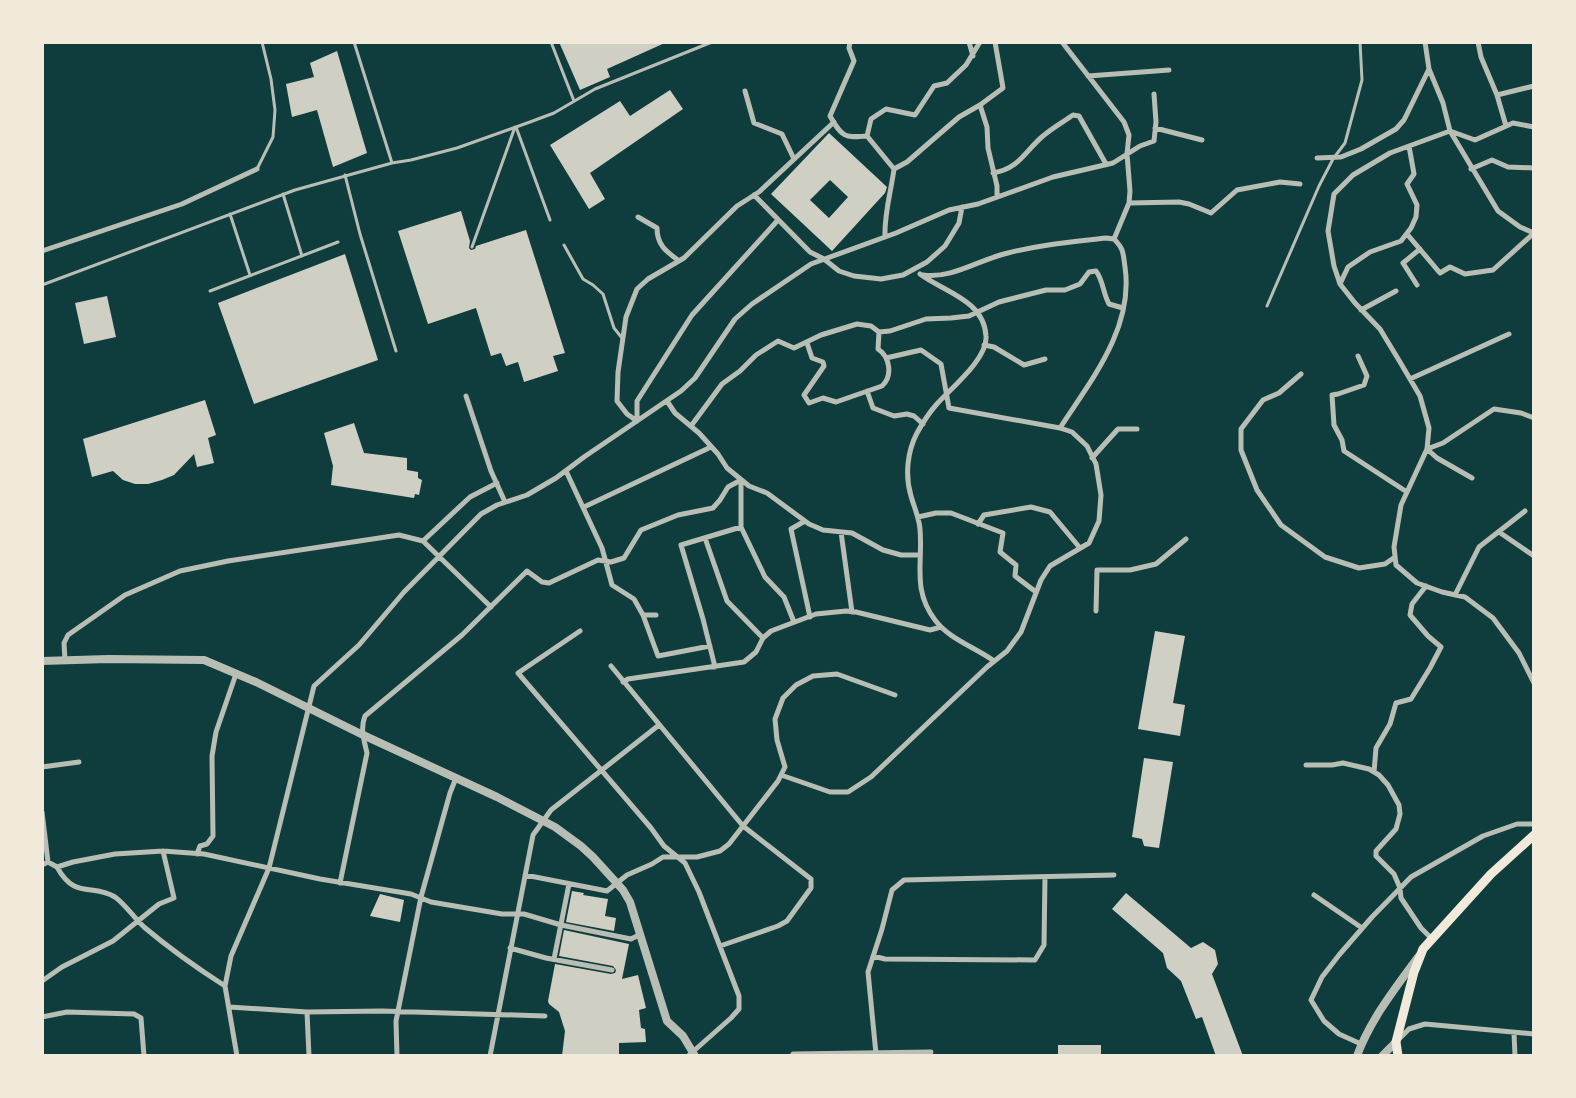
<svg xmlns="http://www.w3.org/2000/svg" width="1576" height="1098" font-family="Cabin,sans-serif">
	<rect width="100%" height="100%" fill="#0f3d3e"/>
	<path fill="#cfcfc3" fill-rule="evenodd" d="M559 42H667L607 69 610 77 580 90Z
		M337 51 367 153 333 167 317 110 292 117 286 84 314 77 310 63Z
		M670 90 683 109 590 173 605 199 589 209 550 145 620 101 630 116Z
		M829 133 887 187 885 193 832 251 771 194ZM830 180 848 197 829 218 810 200Z
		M461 211 470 241 469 248 471 250 475 249 476 246 526 230 565 353 553 356 558 371 524 382 518 362 506 366 501 353 491 356 476 308 428 324 398 231Z
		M345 254 378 360 254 404 218 303Z
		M107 296 116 337 84 344 75 303Z
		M205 400 216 435 208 438 214 463 197 467 194 454 174 475 162 480 148 484H135L123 480 113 471 92 477 83 439Z
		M354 423 364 453 407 458V470L418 472V478L422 480 419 495 415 494 414 498 331 485 333 466 324 433Z
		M1155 631 1185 636 1173 703 1185 705 1180 736 1138 729Z
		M1144 758 1173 762 1159 848 1144 846 1142 839 1132 837Z
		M572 891 584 893 583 895 608 899 605 916 616 918 614 931 566 922Z
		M1126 893 1191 948 1203 942 1215 950 1218 964 1212 974 1243 1056H1216L1202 1017 1196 1019 1181 981 1167 968 1163 953 1112 909Z
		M380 894 404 900 400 922 370 916Z
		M564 930 629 944 622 979 638 975 646 1008 639 1010 641 1028 645 1029 646 1042 619 1043V1055L562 1056 565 1031 559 1012 549 1004 548 1001 555 964 611 974 615 973 616 970 613 966 559 956Z
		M1058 1045H1101V1056H1058Z"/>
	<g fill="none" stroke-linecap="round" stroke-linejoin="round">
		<path stroke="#b8beb3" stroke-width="3" d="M551 42 574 101
			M516 127 550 220
			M392 163 411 160 457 148 530 122 554 113 595 89 712 42
			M257 169 273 137 275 110 271 79 262 42
			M345 175 360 234 396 351
			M283 194 302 256
			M230 214 250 275
			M564 245 583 279 593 285 603 294 614 328 622 338
			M472 247 515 127
			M42 285 295 190 392 163 354 42
			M210 291 338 242
			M1267 306 1319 186 1333 159 1345 143 1362 80 1360 42"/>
		<path stroke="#b8beb3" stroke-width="5" d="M850 42 849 48 854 61 830 116C842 137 844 138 867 136
			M969 42 973 56
			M1062 42 1124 122 1129 135 1127 154 1130 191 1129 203 1114 239
			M1425 42 1429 69 1443 103 1450 131 1498 211 1520 227 1534 233
			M1478 42 1481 57 1497 95 1506 126
			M1088 76 1169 70
			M745 91 754 123 782 134 794 159
			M1497 95 1534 86
			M980 105 987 127 988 148 997 186V197
			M1534 127 1513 123 1475 140 1450 131 1390 153 1353 175 1334 194 1328 231 1334 266 1340 284 1355 303 1380 329 1400 362 1420 396 1429 428 1427 449 1401 505 1394 547 1396 565 1417 583 1442 592 1465 597 1493 618 1519 653 1534 683
			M1155 128 1202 140
			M1317 158 1341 157 1361 149 1396 129 1404 120 1429 69
			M894 169 867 136 871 119 886 109 915 115 934 86 947 83 966 65 980 42
			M1471 169 1492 160 1508 167 1534 168
			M993 173C1019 169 1025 151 1043 136 1052 128 1063 122 1073 115L1079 116 1106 164
			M754 195 810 252 824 259 839 271 854 276 881 279 903 275 927 262 945 246 959 223 962 207
			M1129 203 1179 202 1189 204 1211 213 1237 190 1280 182 1300 184
			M638 217 657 228C657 245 666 251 679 261
			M1407 234 1440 273 1450 267 1465 274 1493 270 1534 233
			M885 237C884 214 891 192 894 169L907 162 959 117 980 105 1003 88 995 42
			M42 251 182 204 257 169
			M920 274C944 292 984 300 986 336 988 359 950 389 936 405 929 413 922 424 917 433 907 452 905 476 911 496 914 507 919 517 920 529 923 563 912 590 935 620 950 640 975 647 994 661
			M923 275C951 279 977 261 1004 254 1037 245 1072 242 1106 238L1114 239
			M1340 284 1348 267 1370 252 1401 241 1411 228 1416 217 1417 205 1407 184 1414 174 1409 146
			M1417 285 1403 263 1420 249
			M1361 310 1396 291
			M879 332 890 331 926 319 951 318 969 316 999 302 1046 290H1065L1080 284 1089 272 1096 271C1103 280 1103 293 1109 304L1123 308
			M984 345 994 347 1024 365 1045 359
			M1358 356 1367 376 1364 385 1338 394 1332 395 1334 425 1342 440 1344 451 1407 492
			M1301 374 1279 393 1263 400 1241 429V450L1257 490 1281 525 1325 557 1359 568 1385 564 1395 557
			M1410 379 1509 334
			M867 391 873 408 894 416 907 414 914 416 923 424
			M466 396 491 471 505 502
			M667 401 675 413 699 433 718 454 727 468 749 486 767 493 809 524 823 530 852 533 883 550 901 555H920
			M637 421 627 414 617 401 618 372 626 317 637 289 648 279 684 258 737 206 759 192 834 122
			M637 421V401L692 315 778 220
			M691 426 722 384 740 371 756 355 778 341 794 348 821 335 857 324 871 326 879 332 878 349C890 357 893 376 882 386L836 402 823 398 809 403 804 395 824 366 823 362 812 358 807 343
			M1060 428C1091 380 1134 328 1125 267 1123 253 1124 249 1114 239
			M1092 458 1118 429H1137
			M566 471 602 548 612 585 634 599 643 615H656
			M1472 478 1437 458 1427 449 1443 443 1494 409 1521 413 1534 418
			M741 480V527L765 577 784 597 794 622
			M584 507 711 447
			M918 517 936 513H951L1003 533 1000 552 1016 565 1015 576 1036 592
			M805 521 791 529 810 617
			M978 524 984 515 1031 507 1050 512 1080 548
			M841 532 852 612
			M1499 532 1534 556
			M705 538 727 601 763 638
			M423 541 470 497 497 483
			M1455 595 1479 547 1525 511
			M1096 611 1097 570H1130L1156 564 1186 539
			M643 615 658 656 710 646
			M580 631 518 673 651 828 664 846 685 863 699 892 739 996V1009L731 1018 688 1056
			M65 660 64 643 68 635 125 595 180 571 228 561 399 535 423 541 491 607
			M611 666 743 826 811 879V888L787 921 778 926 720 946
			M715 667 703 619 681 545 741 527
			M623 682 628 679 744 662 756 652 763 638 771 631 816 614 846 611 856 612 930 630 941 627
			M1306 765H1332L1343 763 1369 769 1379 775 1388 785 1399 805 1400 814 1396 829 1376 851V856L1394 874 1400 888 1401 898 1421 928 1432 939
			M42 767 79 762
			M1374 772 1376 748 1390 724 1396 703 1411 699 1430 668 1441 647 1428 636 1410 615 1412 604 1426 586
			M781 775 830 792H848L871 777 987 667 1007 651 1021 632 1041 580 1050 566 1089 543 1099 521 1101 495 1096 464 1087 446 1072 432 1060 428 949 408 941 364 921 350 886 358
			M42 812 48 862
			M197 854 200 846 207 844 213 836 212 756 216 732 236 674
			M42 865 48 862 57 867 73 862 115 854 163 851 204 854 320 879 411 894 431 902 502 914H524L561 925 631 939 641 934
			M57 867C75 900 92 883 115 897 126 905 134 918 144 927 170 949 197 968 225 986
			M525 875 607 891 627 875 652 864 663 857H697L720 851 729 844 778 781 785 767 777 740 775 719 783 698 796 685 813 676 837 674 895 695
			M340 883 367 753C364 740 360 729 365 716L462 635 527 571 542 582 549 583 598 560 611 562 624 558 641 530 678 515 713 508 720 500 728 487 741 480
			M1314 895 1362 928
			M510 948 546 958 612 970
			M873 956 885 959 1035 960 1044 945 1045 877
			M554 959 569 884
			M42 981 62 967 113 941 159 904 174 898 163 851
			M229 1007 307 1012 382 1011 545 1016
			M307 1012 309 1056
			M42 1017 67 1012 134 1014 141 1018 144 1056
			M1514 1033 1515 1056
			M1398 1040 1409 1029 1425 1024 1534 1034
			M1361 1044 1339 1034 1324 1021 1311 1000 1322 977 1339 955 1372 917 1411 877 1483 836 1517 824H1534
			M876 1054 868 972 882 929 892 890 904 880 1114 875
			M237 1056 225 986 231 956 269 868 314 686 359 645 404 592 481 514 497 505 527 495 556 478 584 457 681 391 695 378 735 319 752 304 811 264 896 233 949 210 978 204 1053 177 1113 163 1140 146 1154 141 1156 122 1154 94
			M397 1056 396 1021 421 897 450 793 456 778
			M490 1056 533 835 551 810 659 725
			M792 1056 793 1054 931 1052"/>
		<path stroke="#b8beb3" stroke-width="8" d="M42 661 108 659 204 660 256 682 363 735 497 797 555 827 581 846 593 857 623 890 630 902 667 1021 683 1036 695 1056
			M1357 1056C1370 1020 1396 987 1418 957
			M1382 1056 1396 1042"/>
		<path stroke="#f1e9da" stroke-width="9" d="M1398 1056 1396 1042 1414 972 1423 949 1491 874 1534 835"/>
	</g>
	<rect width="1576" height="1098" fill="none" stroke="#f1e9da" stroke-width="88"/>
</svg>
